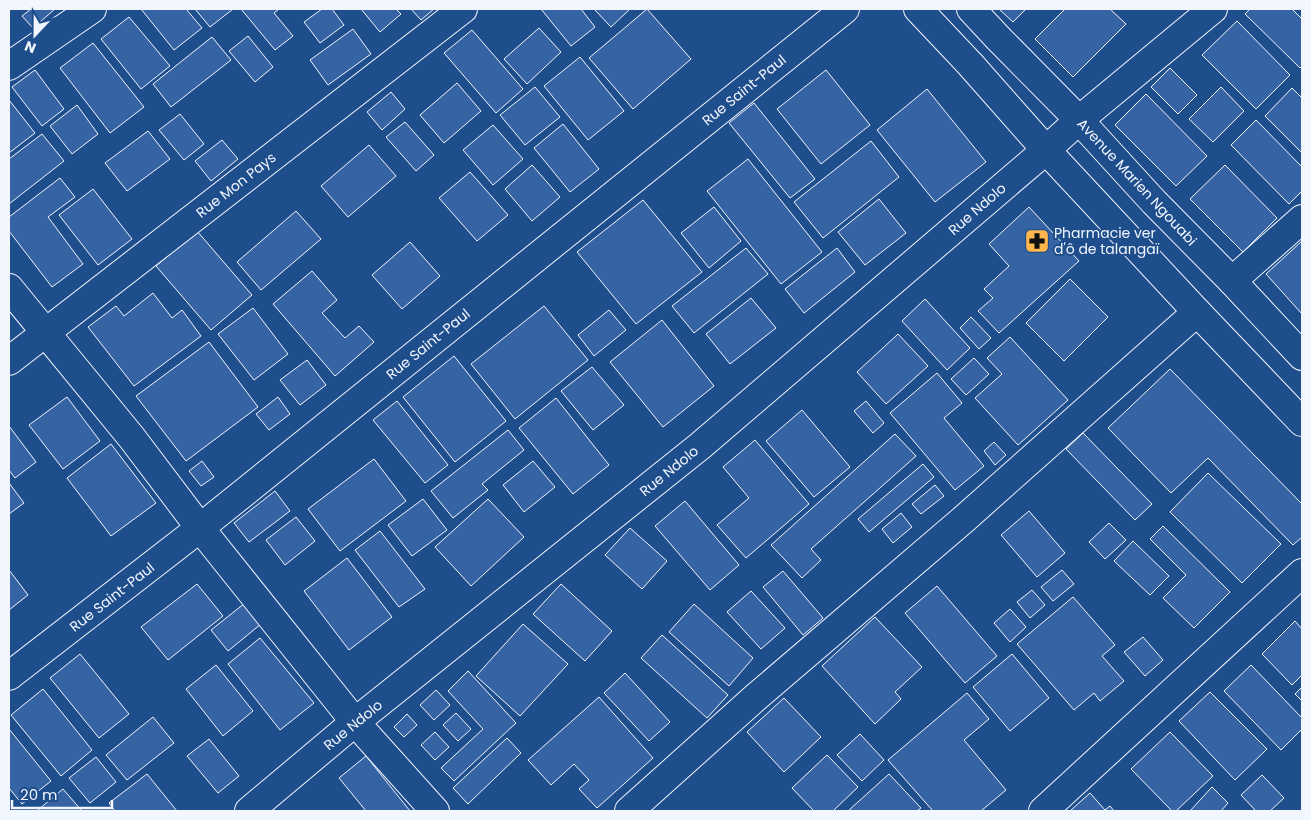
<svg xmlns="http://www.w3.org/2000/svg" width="1311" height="820" font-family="Poppins,sans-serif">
	<rect width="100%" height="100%" fill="#1f4e8c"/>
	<path fill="#3563a3" stroke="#f2f6ff" d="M31 9H55L33 28 22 16Z
		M141 9H186L202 28 174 50Z
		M195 9H233L210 27Z
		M241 9H279L274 13 293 36 275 50Z
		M322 9H332L344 25 320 43 304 22Z
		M361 9H396L401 14 380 32Z
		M411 9H434L421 20Z
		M541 9H581L595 27 571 46Z
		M594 9H630L611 27Z
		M647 9 691 59 633 109 589 58Z
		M999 9H1026L1013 22Z
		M1065 9H1110L1126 24 1073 77 1035 39Z
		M1250 9H1292L1302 19V66L1300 68 1245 14Z
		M129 17 170 66 141 89 101 39Z
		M1237 21 1290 75 1256 109 1202 55Z
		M539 28 561 52 527 84 504 59Z
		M353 29 371 54 328 85 310 60Z
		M472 30 523 89 496 113 444 53Z
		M248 36 273 67 255 82 229 51Z
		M212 37 231 60 171 107 153 84Z
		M93 43 144 107 110 133 60 68Z
		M580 57 624 111 588 140 544 86Z
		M1170 68 1197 95 1178 114 1151 87Z
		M35 70 64 109 42 126 12 87Z
		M826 70 870 125 821 164 777 109Z
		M457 83 481 111 444 143 420 115Z
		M535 87 560 117 525 145 500 115Z
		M1221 87 1244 111 1213 142 1189 119Z
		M1292 88 1302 98V153L1265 116Z
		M927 89 986 162 935 202 877 130Z
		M391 92 405 109 382 130 367 112Z
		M1146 94 1207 156 1176 186 1115 125Z
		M9 100 35 133 9 153Z
		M754 103 815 179 790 198 729 123Z
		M77 105 98 134 72 154 50 126Z
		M180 114 204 144 184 160 159 130Z
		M1256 120 1302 167V191L1289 204 1231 145Z
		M405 122 434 155 416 171 386 137Z
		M563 124 599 169 570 192 534 148Z
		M493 125 523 159 493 185 463 150Z
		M148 131 170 159 127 191 105 163Z
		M42 134 64 161 9 204V159Z
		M222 140 238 159 211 181 195 161Z
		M871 141 899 177 823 238 794 202Z
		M369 145 396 176 348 217 321 186Z
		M748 159 822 252 781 284 707 191Z
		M532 165 560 197 532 221 505 189Z
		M1225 165 1277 218 1243 252 1190 199Z
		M470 172 508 215 477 241 439 198Z
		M60 178 75 197 48 217 83 264 52 287 9 231V217Z
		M93 189 132 239 98 265 59 215Z
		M879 199 906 233 865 265 838 232Z
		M643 200 702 272 636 324 577 252Z
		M714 207 741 241 709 268 681 233Z
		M1029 207 1079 261 999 333 978 311 993 298 984 289 1009 266 989 244Z
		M296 211 321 239 261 290 237 262Z
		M197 231 252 295 211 330 156 266Z
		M1302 241V314L1266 274Z
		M410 242 440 276 402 309 372 275Z
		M746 248 768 274 694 333 672 306Z
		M837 248 855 272 804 313 785 289Z
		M312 271 337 300 322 313 345 338 359 326 374 342 335 376 273 304Z
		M1070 279 1108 317 1064 361 1026 323Z
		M153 293 172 318 182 310 201 336 134 386 88 327 116 306 124 316Z
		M751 298 776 328 730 364 706 334Z
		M925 299 970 348 947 370 902 321Z
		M544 306 588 360 515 419 471 364Z
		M253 308 288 354 254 380 218 334Z
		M609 310 626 330 594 356 578 335Z
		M971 317 991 338 979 349 960 328Z
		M662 320 714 386 663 427 610 362Z
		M898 334 928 366 886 404 857 372Z
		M1010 337 1068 400 1018 445 975 398 1002 374 987 358Z
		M209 342 258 407 186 461 136 396Z
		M454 356 506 421 455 462 403 397Z
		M974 358 989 374 966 395 951 379Z
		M307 360 326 385 300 405 280 380Z
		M592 367 624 405 593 430 561 391Z
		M1170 369 1302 504V537L1293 545 1208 458 1171 493 1108 428Z
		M937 373 962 403 944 418 984 466 955 490 890 413Z
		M67 397 100 441 63 469 29 425Z
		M278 397 290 414 269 430 256 414Z
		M556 398 609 465 573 494 519 428Z
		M397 401 448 465 425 483 373 420Z
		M866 401 884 423 873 433 854 411Z
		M802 410 850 467 814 497 766 441Z
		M9 426 36 462 15 478 9 470Z
		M508 430 524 450 482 484 488 490 453 518 431 491Z
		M1083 433 1152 504 1135 520 1066 449Z
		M895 434 916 456 811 549 821 560 802 578 771 545Z
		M755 440 809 504 746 558 717 525 749 498 723 467Z
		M994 442 1006 455 995 465 984 451Z
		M111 444 156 503 111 536 67 478Z
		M374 459 406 501 340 551 308 509Z
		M202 461 214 477 201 486 189 471Z
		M533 461 555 487 524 512 503 485Z
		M923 464 934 477 869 532 858 519Z
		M1208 473 1281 544 1242 583 1170 512Z
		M9 483 24 503 9 514Z
		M935 485 944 496 921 514 912 504Z
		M275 491 290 511 249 542 234 523Z
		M423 499 447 530 412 556 388 525Z
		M488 499 524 537 471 586 435 547Z
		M685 501 739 565 710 590 655 526Z
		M1029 511 1065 553 1037 577 1001 535Z
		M901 513 912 527 893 543 882 529Z
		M296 517 315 541 285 565 266 540Z
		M1109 523 1126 540 1105 559 1089 542Z
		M1163 526 1230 592 1194 628 1163 598 1186 575 1150 539Z
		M630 528 667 561 642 589 605 555Z
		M380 531 425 589 399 607 355 550Z
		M1133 541 1169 576 1150 595 1114 561Z
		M347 558 392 617 349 650 304 591Z
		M9 570 28 595 9 610Z
		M1062 570 1074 584 1053 601 1041 587Z
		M783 571 823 618 803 635 763 587Z
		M197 584 223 616 168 660 141 627Z
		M561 584 612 631 585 661 533 614Z
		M937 586 997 656 965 683 905 613Z
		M1032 590 1045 605 1030 618 1017 602Z
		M751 591 785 628 761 649 727 612Z
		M1073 597 1115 645 1102 656 1124 681 1100 701 1094 693 1074 710 1017 644Z
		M245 603 261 624 228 651 211 630Z
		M694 604 753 658 729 686 669 632Z
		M1010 609 1026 627 1010 642 994 623Z
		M875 617 922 667 895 692 901 699 875 724 822 666Z
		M1295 621 1302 629V675L1292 685 1262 654Z
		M523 624 568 664 520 716 476 676Z
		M662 635 728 695 707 718 641 658Z
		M1143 637 1163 660 1145 676 1124 652Z
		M260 638 314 703 280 730 228 664Z
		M80 654 129 714 99 738 50 678Z
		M1012 654 1049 698 1010 731 973 687Z
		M216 665 253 711 223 736 186 689Z
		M1251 665 1302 718V729L1281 750 1224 691Z
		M468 671 516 723 454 781 441 768 483 729 448 691Z
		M625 673 670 722 649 741 604 693Z
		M1302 687V701L1295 694Z
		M43 689 92 750 61 776 11 715Z
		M436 690 450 705 434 720 420 705Z
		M1210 692 1267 749 1235 780 1179 721Z
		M967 693 989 719 964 740 1006 790 981 811H933L888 760Z
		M599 697 653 758 597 808 579 789 589 780 574 764 551 785 528 760Z
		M784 698 821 737 784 772 747 732Z
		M456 713 471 729 458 741 443 725Z
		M407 714 417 725 404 737 394 727Z
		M153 717 174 743 127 780 106 755Z
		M9 729 51 781 22 804 9 788Z
		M435 732 449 747 435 760 421 745Z
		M1170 732 1213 776 1176 811H1172L1131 769Z
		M860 734 884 760 862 781 837 755Z
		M507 738 521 753 468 804 453 788Z
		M209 739 239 776 218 793 187 756Z
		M827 755 858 787 833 811H814L792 788Z
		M366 756 410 811H366L339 778Z
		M96 757 116 782 90 803 69 778Z
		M147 774 177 811H115L109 803Z
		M889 774 921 808 917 811H848Z
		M1262 775 1284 798 1270 811H1256L1241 795Z
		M1212 787 1228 803 1221 811H1190Z
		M63 789 82 811H38V810Z
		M1090 793 1105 810 1110 806 1114 811H1070Z"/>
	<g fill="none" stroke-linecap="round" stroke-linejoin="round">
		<defs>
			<path id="street" d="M9 66 92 9
				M1079 120 1213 9
				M1232 281 1302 219
				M9 288 132 438 200 528 355 722 435 811
				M9 361 463 9
				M9 676 200 528 845 9
				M629 811 756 697 964 519 1197 312
				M1043 811 1302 573"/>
			<path id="primary" d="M918 9 970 64 1046 150 1197 312 1302 422
				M971 9 999 39 1079 120 1154 202 1232 281 1302 356
				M249 811 355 722 700 446 1046 150 1079 120"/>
		</defs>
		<use href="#street" stroke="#f2f6ff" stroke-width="30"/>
		<use href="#primary" stroke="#f2f6ff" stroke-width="30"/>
		<use href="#street" stroke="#1f4e8c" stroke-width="28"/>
		<use href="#primary" stroke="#1f4e8c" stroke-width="28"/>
	</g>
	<defs>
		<symbol id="pharmacy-square" viewBox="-11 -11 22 22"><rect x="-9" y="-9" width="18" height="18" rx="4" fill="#ffb74d" stroke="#1f4e8c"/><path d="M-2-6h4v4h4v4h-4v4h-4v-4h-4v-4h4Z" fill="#111"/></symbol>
	</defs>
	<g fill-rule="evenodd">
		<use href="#pharmacy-square" x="1023" y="227" width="28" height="28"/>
	</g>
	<g text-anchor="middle" stroke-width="4" stroke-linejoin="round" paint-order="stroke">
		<g font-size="14" fill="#f2f6ff" stroke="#1f4e8c">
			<text transform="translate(744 90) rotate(-39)" y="5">Rue Saint-Paul</text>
			<text transform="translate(1137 182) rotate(47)" y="5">Avenue Marien Ngouabi</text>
			<text transform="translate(236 185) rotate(-38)" y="5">Rue Mon Pays</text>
			<text transform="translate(977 209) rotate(-41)" y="5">Rue Ndolo</text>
			<text transform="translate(428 344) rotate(-39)" y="5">Rue Saint-Paul</text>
			<text transform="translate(669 471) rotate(-39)" y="5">Rue Ndolo</text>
			<text transform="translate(112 597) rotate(-38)" y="5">Rue Saint-Paul</text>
			<text transform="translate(353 725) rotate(-39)" y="5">Rue Ndolo</text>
		</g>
		<g font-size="14" fill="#f2f6ff" stroke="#1f4e8c" text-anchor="start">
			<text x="1054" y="238">Pharmacie ver<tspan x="1054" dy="16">d'ô de talangaï</tspan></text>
		</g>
	</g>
	<rect width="1311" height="820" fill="none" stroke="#f2f6ff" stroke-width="20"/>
	<g transform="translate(35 35) rotate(202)" stroke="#1f4e8c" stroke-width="4" paint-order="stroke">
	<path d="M0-4L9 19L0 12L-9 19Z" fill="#f2f6ff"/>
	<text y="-8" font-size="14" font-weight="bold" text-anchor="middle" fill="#f2f6ff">N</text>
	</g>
	<path d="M12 800v8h100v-8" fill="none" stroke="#f2f6ff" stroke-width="2.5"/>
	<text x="20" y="800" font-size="15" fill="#f2f6ff" stroke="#1f4e8c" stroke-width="4" paint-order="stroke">20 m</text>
</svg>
